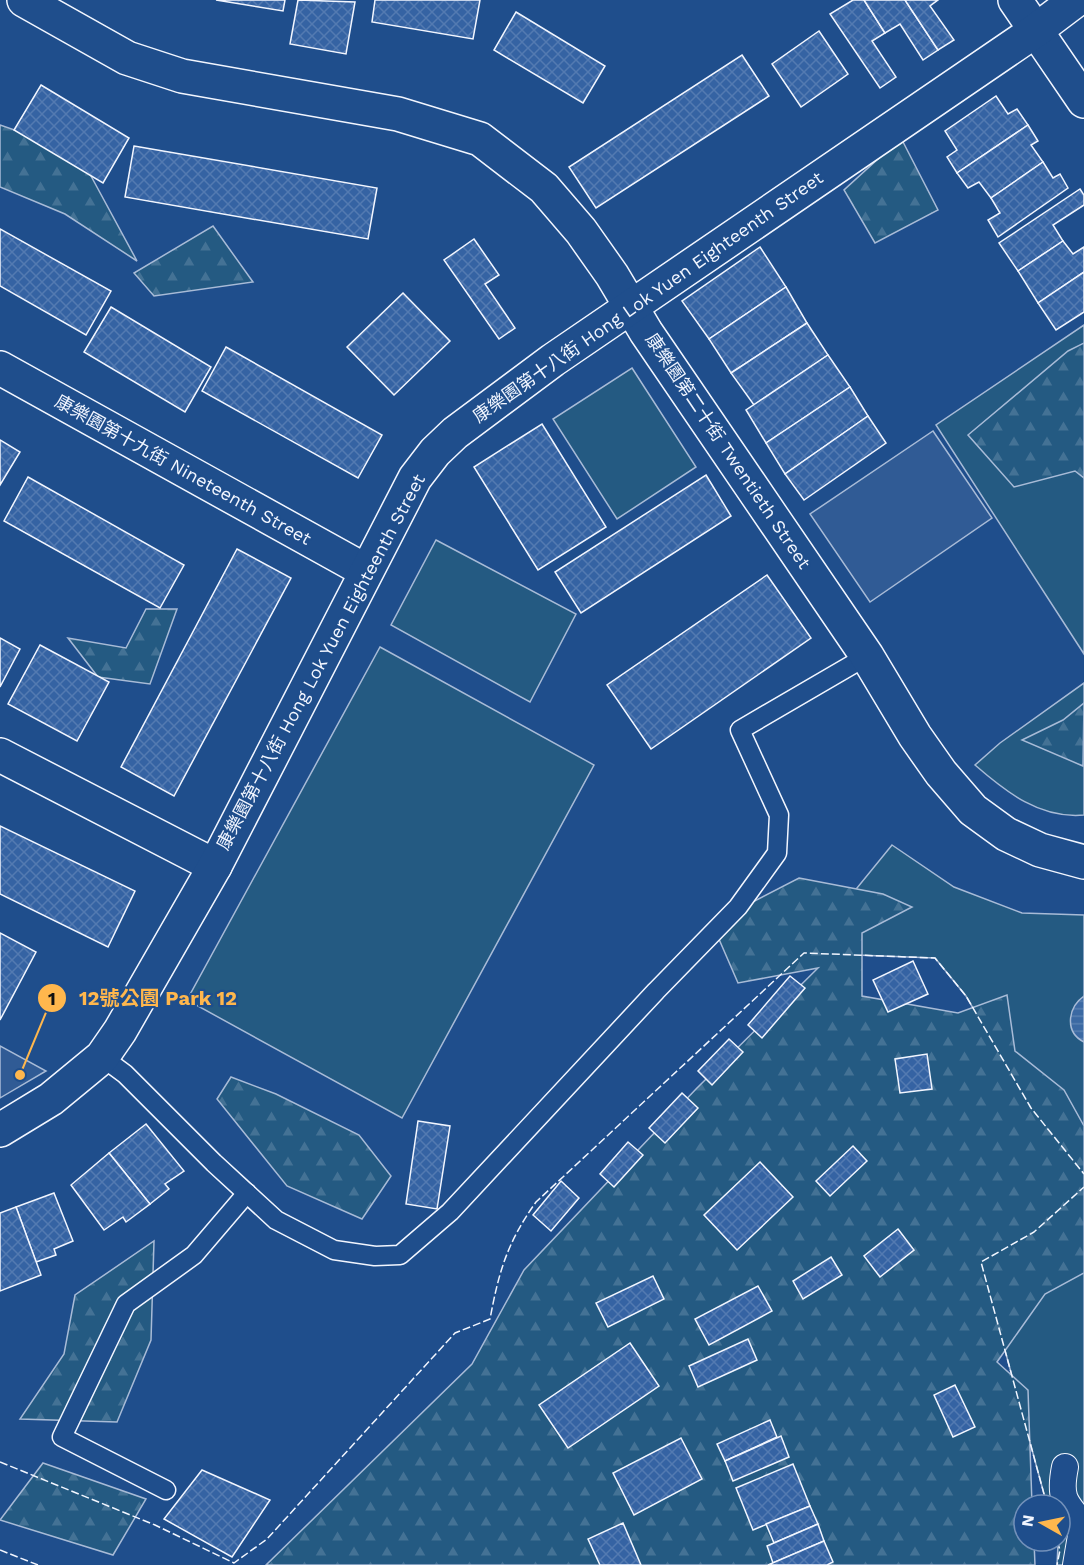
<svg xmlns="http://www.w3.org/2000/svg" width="1084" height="1565" viewBox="0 0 1084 1565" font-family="'Work Sans','Noto Sans TC',sans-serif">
  <defs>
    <pattern id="forest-firs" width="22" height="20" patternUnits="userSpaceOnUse" patternTransform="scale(1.5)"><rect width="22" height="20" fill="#245a82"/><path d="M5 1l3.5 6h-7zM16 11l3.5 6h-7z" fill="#447295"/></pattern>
    <pattern id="water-rules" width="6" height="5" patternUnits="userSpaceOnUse" patternTransform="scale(1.5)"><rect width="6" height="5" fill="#3b69a3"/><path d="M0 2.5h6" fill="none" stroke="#587fb1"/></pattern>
    <pattern id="building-cross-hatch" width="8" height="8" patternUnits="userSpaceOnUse" patternTransform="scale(1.5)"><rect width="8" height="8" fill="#3563a3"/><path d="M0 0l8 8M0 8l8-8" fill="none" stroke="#537ab1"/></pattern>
  </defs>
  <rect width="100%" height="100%" fill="#1f4e8c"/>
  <!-- green -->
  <g fill="#245a82" stroke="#a8bbd7" stroke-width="1.5">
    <polygon points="1084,325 1084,654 936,425"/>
    <polygon points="632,368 696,467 617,519 553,419"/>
    <polygon points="436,540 576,614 530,702 391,625"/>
    <polygon points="380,647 594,765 402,1118 187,1000"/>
    <path d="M1084,683v132c-44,4 -78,-23 -109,-50l25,-22z"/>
    <polygon points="892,845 954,887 1022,913 1084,915 1084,1174 1031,1108 966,996 935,958 804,953"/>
    <polygon points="1084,1187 1084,1565 1057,1565 1060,1505 1047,1505 981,1262"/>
  </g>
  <!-- forest -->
  <g fill="url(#forest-firs)" stroke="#a8bbd7" stroke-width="1.5">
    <polygon points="0,125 78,152 137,261 65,214 0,187"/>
    <polygon points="901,138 938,210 875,243 844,190"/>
    <polygon points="213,226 253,282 154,296 134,273"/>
    <polygon points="1084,343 1084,478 1075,471 1014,487 968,435 1068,351"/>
    <polygon points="146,609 177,609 150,684 98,677 68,638 126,648"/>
    <polygon points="1084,703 1083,766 1022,740 1063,720"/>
    <polygon points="799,878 883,894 912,907 862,933 862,996 958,1013 1007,995 1015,1051 1064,1090 1084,1126 1084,1273 1045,1294 997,1362 1028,1390 1032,1505 1024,1505 1024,1541 1034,1541 1035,1565 266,1565 472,1364 524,1270 696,1089 818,968 738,983 712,923"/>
    <polygon points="231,1077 276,1094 359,1135 391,1176 362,1219 287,1186 217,1099"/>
    <polygon points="154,1241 151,1340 117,1422 20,1419 64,1354 75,1295"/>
    <polygon points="43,1463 146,1499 113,1555 0,1520"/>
  </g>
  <!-- parking -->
  <g fill="#305b95" stroke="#a8bbd7" stroke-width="1.5">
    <polygon points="933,431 992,518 870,602 810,514"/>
    <polygon points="0,1046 46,1071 0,1098"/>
  </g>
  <!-- water -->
  <path fill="url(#water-rules)" stroke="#a8bbd7" stroke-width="1.5" d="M1084,996v46c-20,-10 -16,-35 0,-46z"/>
  <!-- building -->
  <g fill="url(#building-cross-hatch)" stroke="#f2f6ff" stroke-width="1.5">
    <polygon points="216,0 285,0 283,11"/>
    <polygon points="298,0 355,2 346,54 290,44"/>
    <polygon points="375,0 480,0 473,39 372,22"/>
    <polygon points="853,0 864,0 885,33 872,41 896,77 880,88 830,14"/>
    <polygon points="864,0 905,0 938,50 923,60 900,24 885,33"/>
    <polygon points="905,0 938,0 930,6 954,40 938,50"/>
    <polygon points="516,12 605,66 583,103 494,50"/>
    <polygon points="819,31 848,74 801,107 772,64"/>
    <polygon points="742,55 769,96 596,208 569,167"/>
    <polygon points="41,85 129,138 103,183 14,130"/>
    <polygon points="996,96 1008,114 1017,109 1028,125 957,173 947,157 957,150 945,131"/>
    <polygon points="1028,125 1038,141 1031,145 1043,162 991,198 979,182 968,188 957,173"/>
    <polygon points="134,146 377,188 368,239 125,197"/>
    <polygon points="1043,162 1053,178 1060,174 1068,188 998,237 988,220 1000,213 991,198"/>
    <polygon points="1080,189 1084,195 1084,205 1053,225 1063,241 1018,271 999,243"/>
    <polygon points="0,229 111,291 86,335 0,286"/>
    <polygon points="474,239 499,275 485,284 515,328 499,339 444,260"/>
    <polygon points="1063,241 1073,254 1084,247 1084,272 1038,303 1018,271"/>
    <polygon points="760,247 786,287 709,339 682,301"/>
    <polygon points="1084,272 1084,312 1056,330 1038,303"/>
    <polygon points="786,287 807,323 731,373 709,339"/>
    <polygon points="403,293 450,341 394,395 347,347"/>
    <polygon points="111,307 211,367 185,412 84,352"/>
    <polygon points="807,323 828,355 754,405 731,373"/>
    <polygon points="226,347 382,435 358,478 202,391"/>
    <polygon points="828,355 850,387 766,443 746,410"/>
    <polygon points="850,387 868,416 785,474 766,443"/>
    <polygon points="868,416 886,443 804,500 785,474"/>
    <polygon points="542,424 606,527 538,570 474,467"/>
    <polygon points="0,440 20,452 0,485"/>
    <polygon points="706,475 731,516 581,613 555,572"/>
    <polygon points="28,477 184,565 160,608 4,521"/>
    <polygon points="237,549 291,578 174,796 121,767"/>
    <polygon points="767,575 811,638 651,749 607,685"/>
    <polygon points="0,638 20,649 0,687"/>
    <polygon points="40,645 109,682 77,741 8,704"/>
    <polygon points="0,826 135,891 108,947 0,894"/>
    <polygon points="0,933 36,952 0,1020"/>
    <polygon points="913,961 928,994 888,1012 873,980"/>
    <polygon points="790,976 805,988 762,1038 748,1025"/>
    <polygon points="729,1039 743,1052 712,1085 698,1071"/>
    <polygon points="927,1054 932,1089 900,1093 895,1059"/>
    <polygon points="682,1093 698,1108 665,1143 649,1128"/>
    <polygon points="418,1121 450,1126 437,1209 406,1204"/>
    <polygon points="146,1124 184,1171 165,1184 169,1189 150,1204 109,1153"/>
    <polygon points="628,1142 643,1155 614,1187 600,1174"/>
    <polygon points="853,1146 867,1161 830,1196 816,1181"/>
    <polygon points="109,1153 150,1204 126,1222 123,1217 104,1230 71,1185"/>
    <polygon points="760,1162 793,1197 737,1250 704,1215"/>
    <polygon points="561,1181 579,1198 551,1231 533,1215"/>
    <polygon points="54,1193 73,1241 54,1249 56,1255 36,1262 16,1207"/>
    <polygon points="16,1207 41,1275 0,1291 0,1213"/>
    <polygon points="898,1229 914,1250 880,1277 864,1256"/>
    <polygon points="831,1257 842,1275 803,1299 793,1281"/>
    <polygon points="653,1276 664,1299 608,1327 596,1303"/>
    <polygon points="758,1286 772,1311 709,1345 695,1319"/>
    <polygon points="748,1339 757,1360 698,1387 689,1366"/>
    <polygon points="630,1343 659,1386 568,1448 539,1405"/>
    <polygon points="955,1385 975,1427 953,1437 934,1395"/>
    <polygon points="770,1420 777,1437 725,1461 717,1444"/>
    <polygon points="781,1436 789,1457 733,1481 725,1461"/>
    <polygon points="681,1438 702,1479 634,1515 613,1473"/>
    <polygon points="793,1464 810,1506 753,1530 736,1488"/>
    <polygon points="202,1470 270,1500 232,1557 164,1519"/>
    <polygon points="810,1506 818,1524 774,1543 766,1524"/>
    <polygon points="623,1523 641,1565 600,1565 588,1539"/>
    <polygon points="818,1524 824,1541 773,1563 767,1546"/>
    <polygon points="824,1541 833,1562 827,1565 768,1565"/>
  </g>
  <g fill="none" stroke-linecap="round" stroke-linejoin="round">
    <!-- service casing -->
    <g stroke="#f2f6ff" stroke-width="21">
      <g id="service">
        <polyline points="102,1057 125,1074 214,1163 276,1220 334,1250 375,1256 400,1255 450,1212 656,991 738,907 777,853 779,815 740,730 867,656"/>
        <polyline points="166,1490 62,1437 126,1304 194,1255 247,1193"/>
      </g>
    </g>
    <!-- pedestrian casing -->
    <g stroke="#f2f6ff" stroke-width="28">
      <path id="pedestrian" d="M1065,1467c-6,30 -1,35 18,57l-7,41"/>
    </g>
    <!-- minor casing -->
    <g stroke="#f2f6ff" stroke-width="36">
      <g id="minor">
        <polyline points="24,0 127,58 182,76 398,114 480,139 544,188 581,231 612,275 646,332 867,656 915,736 941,773 973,810 1006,834 1040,850 1084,862"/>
        <polyline points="1015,0 1084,101"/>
        <polyline points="0,368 366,571"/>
        <polyline points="0,755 215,866"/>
        <polyline points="0,1130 51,1099 102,1057 120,1031 215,866 415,478 435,452 455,433 553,360 1035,31 1076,0"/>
      </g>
    </g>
    <!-- service -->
    <use href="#service" stroke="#1f4e8c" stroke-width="18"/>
    <!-- pedestrian -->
    <use href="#pedestrian" stroke="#1f4e8c" stroke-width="26"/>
    <!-- minor -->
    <use href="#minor" stroke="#1f4e8c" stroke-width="33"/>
    <!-- fence -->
    <g stroke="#f2f6ff" stroke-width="1.5" stroke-dasharray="8 3" stroke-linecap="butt">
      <path d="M0,1462l155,63 79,38 33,-24 188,-206 35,-14c9,-48 17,-76 46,-117l268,-249 131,5 31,38 65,112 53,66"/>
      <polyline points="1047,1505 981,1262 1034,1232 1084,1187"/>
      <polyline points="1057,1541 1060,1550 1057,1565"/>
      <polyline points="0,1550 38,1565"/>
    </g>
  </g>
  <g text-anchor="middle" stroke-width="4.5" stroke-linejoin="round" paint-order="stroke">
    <!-- street labels -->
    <g font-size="18" fill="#f2f6ff" stroke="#1f4e8c">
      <text transform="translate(648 297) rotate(-35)" y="6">康樂園第十八街 Hong Lok Yuen Eighteenth Street</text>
      <text transform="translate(728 451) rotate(56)" y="6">康樂園第二十街 Twentieth Street</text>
      <text transform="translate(183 470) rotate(29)" y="6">康樂園第十九街 Nineteenth Street</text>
      <text transform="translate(321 662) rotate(-62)" y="6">康樂園第十八街 Hong Lok Yuen Eighteenth Street</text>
    </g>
  </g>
  <!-- callouts -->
  <path fill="none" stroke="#ffb74d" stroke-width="2" d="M20 1075L52 998"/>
  <g fill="#ffb74d" stroke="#1f4e8c" stroke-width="2">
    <circle cx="20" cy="1075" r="6"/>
    <circle cx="52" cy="998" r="15"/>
  </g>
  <g font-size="18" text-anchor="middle" font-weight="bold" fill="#111">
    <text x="52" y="1005">1</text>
  </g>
  <g font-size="20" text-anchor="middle" font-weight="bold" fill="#ffb74d" stroke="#1f4e8c" stroke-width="4.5" stroke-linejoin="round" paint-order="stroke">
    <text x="158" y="1005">12號公園 Park 12</text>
  </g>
  <!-- north arrow -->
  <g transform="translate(1042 1523) rotate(279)"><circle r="28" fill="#1f4e8c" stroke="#7391ba" stroke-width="1.5"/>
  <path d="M0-4.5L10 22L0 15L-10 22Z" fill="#ffb74d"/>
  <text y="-9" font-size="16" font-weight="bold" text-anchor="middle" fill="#f2f6ff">N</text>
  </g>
</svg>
